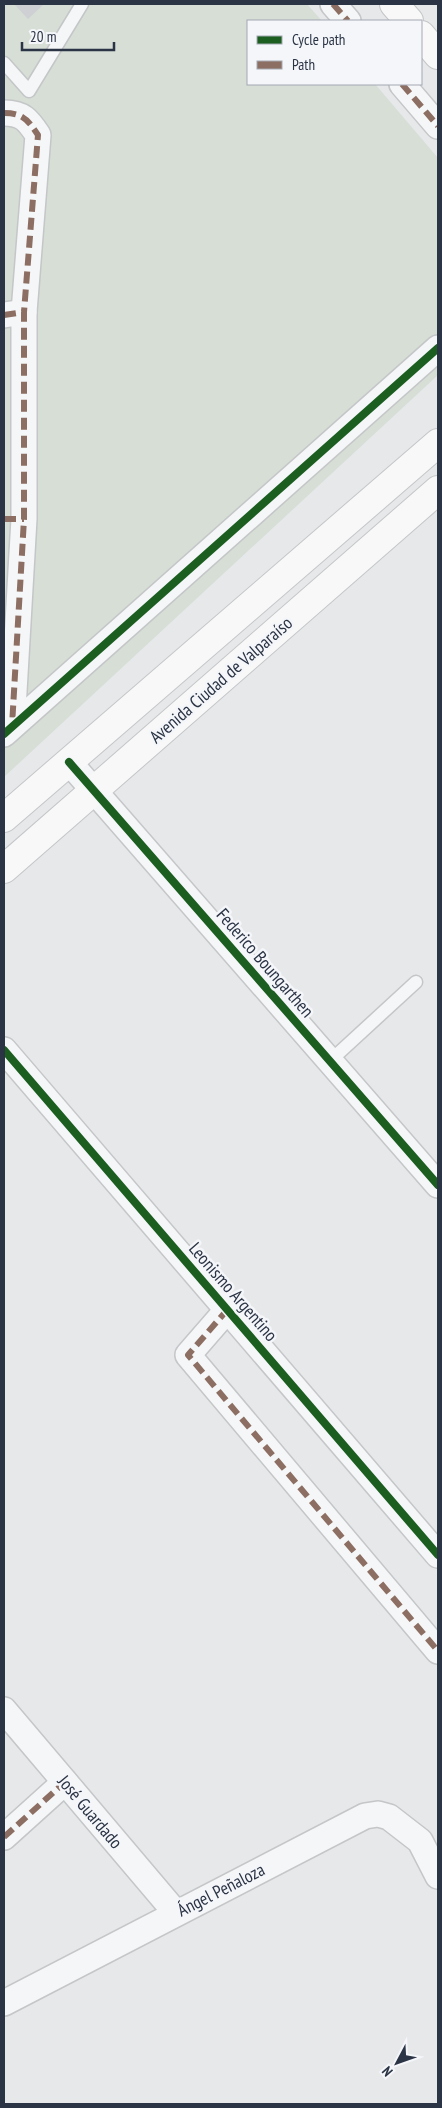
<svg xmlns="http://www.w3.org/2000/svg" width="442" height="2108" viewBox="0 0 442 2108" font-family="'PT Sans Narrow',sans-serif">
  <rect width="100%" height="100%" fill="#e6e8ea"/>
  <!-- green -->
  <polygon fill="#d6ded6" points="4,4 307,4 322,21 248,21 248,84 375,84 438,158 438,375 4,777"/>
  <!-- building -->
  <polygon fill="#ced0d3" points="14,4 44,4 28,19"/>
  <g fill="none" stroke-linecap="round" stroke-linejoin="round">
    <!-- service casing -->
    <g stroke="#c4c6c8" stroke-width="15">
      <g id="service">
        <polyline points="4,63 29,91 82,4"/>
        <polyline points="330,1061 416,982"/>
      </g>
    </g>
    <!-- minor casing -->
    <g stroke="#c4c6c8" stroke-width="28">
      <g id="minor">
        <polyline points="333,4 348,21"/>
        <polyline points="402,84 438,126"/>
        <path d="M4,113c19,0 24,7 34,22l-14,177"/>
        <polyline points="4,315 24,312 24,519 12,726"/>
        <polyline points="4,734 438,348"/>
        <polyline points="69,762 438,1185"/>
        <polyline points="4,1050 438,1555"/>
        <polyline points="228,1309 188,1355 438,1651"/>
        <polyline points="4,1710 176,1913"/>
        <polyline points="4,1837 65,1782"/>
        <polyline points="4,2003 365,1816 378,1814 389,1817 420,1841 438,1876"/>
      </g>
    </g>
    <!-- secondary casing -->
    <g stroke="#c4c6c8" stroke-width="30">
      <g id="secondary">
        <polyline points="394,4 409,21"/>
        <polyline points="421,35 438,55"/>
        <polyline points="4,818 438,443"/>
        <polyline points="4,869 438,490"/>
      </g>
    </g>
    <!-- service -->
    <use href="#service" stroke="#f5f6f7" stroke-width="12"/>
    <!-- minor -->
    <use href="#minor" stroke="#f5f6f7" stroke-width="25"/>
    <!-- secondary -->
    <use href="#secondary" stroke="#f8f8f8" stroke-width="28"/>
    <!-- quiet -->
    <g stroke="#8d6e63" stroke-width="6" stroke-dasharray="12 6" stroke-linecap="butt">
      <polyline points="333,4 348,21"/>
      <polyline points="402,84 438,126"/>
      <path d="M4,113c19,0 24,7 34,22l-14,177"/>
      <polyline points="4,315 24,312 24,519 12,726"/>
      <polyline points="4,519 24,519"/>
      <polyline points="228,1309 188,1355 438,1651"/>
      <polyline points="4,1837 65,1782"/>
    </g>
    <!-- cycleway casing -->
    <g stroke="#f4f6f9" stroke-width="11">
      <g id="cycleway">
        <polyline points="4,734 438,348"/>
        <polyline points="69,762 438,1185"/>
        <polyline points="4,1050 438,1555"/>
      </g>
    </g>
    <!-- cycleway -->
    <use href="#cycleway" stroke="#1b5e20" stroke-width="8"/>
  </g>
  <g text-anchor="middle" stroke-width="5" stroke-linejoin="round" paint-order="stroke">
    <!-- street labels -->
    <g font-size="18" fill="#2b3445" stroke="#f4f6f9">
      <text transform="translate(221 680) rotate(-41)" y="6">Avenida Ciudad de Valparaíso</text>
      <text transform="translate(265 963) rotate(49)" y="6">Federico Boungarthen</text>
      <text transform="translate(233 1292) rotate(49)" y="6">Leonismo Argentino</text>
      <text transform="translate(90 1812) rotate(50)" y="6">José Guardado</text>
      <text transform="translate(221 1890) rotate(-27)" y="6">Ángel Peñaloza</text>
    </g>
  </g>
  <!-- border -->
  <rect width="442" height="2108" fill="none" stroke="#2b3445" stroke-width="10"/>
  <!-- legend -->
  <rect x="247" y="20" width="175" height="65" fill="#f4f6f9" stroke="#a4a8b1"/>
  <rect x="257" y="36" width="25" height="8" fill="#1b5e20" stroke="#a4a8b1"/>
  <text x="292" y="45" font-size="15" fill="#2b3445">Cycle path</text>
  <rect x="257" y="61" width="25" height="8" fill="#8d6e63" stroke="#a4a8b1"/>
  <text x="292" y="70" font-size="15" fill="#2b3445">Path</text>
  <!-- north arrow -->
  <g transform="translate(397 2063) rotate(229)" stroke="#f4f6f9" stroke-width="4" paint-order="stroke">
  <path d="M0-4L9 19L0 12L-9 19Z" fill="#2b3445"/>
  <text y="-8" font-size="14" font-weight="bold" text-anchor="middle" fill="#2b3445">N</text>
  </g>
  <!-- scale -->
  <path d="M22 42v8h92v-8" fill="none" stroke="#2b3445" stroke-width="2.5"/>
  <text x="30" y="42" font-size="15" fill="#2b3445" stroke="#f4f6f9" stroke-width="4" paint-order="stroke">20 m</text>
</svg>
